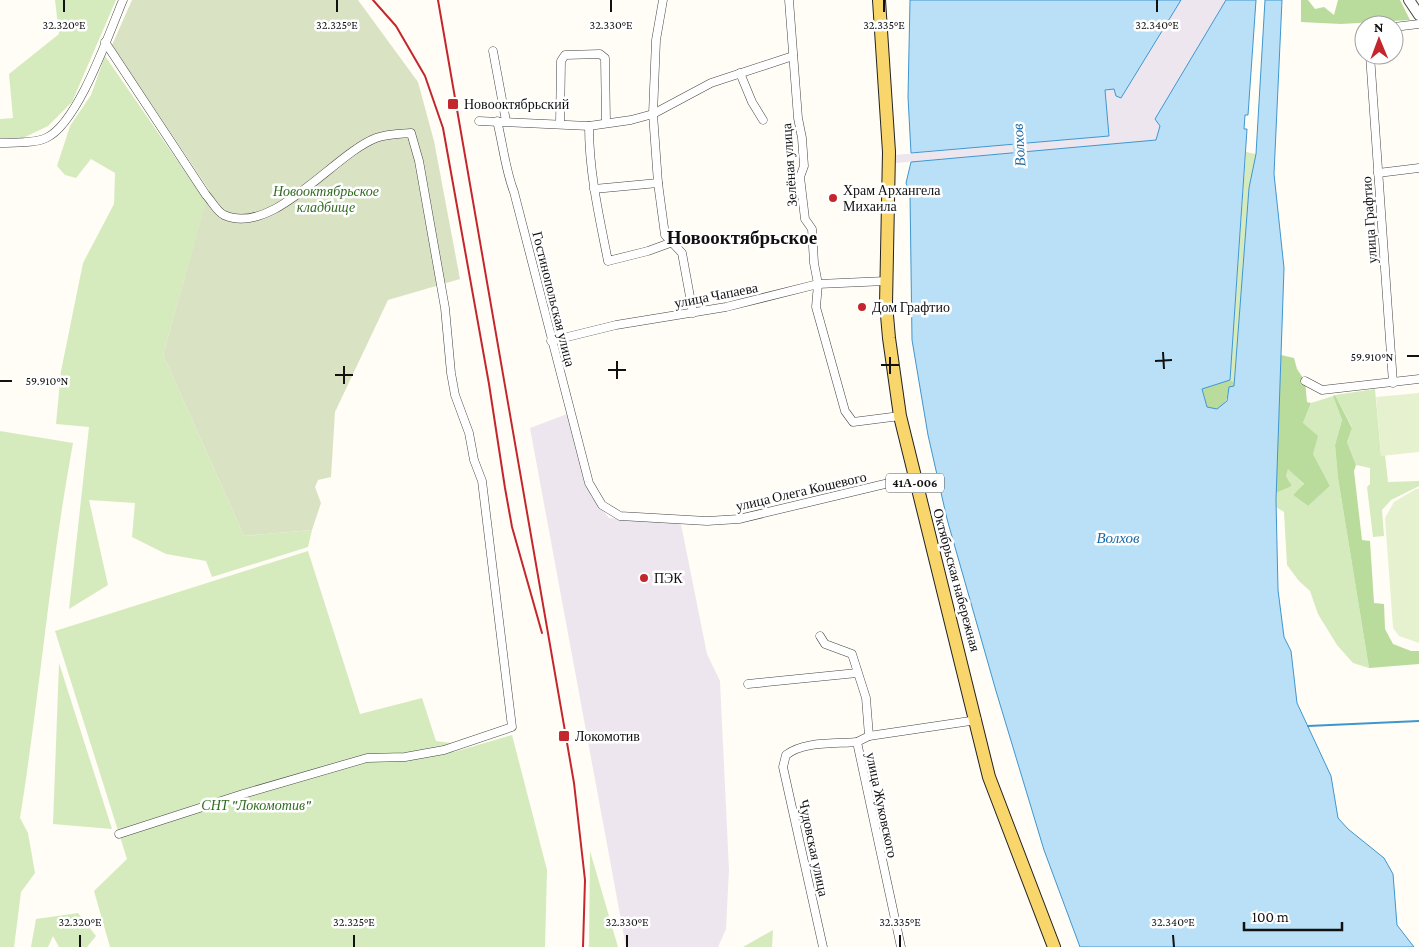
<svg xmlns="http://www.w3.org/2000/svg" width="1419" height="947" viewBox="0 0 1419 947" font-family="'Crimson Pro',serif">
  <rect width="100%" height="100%" fill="#fffdf5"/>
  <!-- industrial -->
  <g fill="#eee6ef">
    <polygon points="1181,0 1226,0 1155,119 1160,126 1156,140 896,163 895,155 1109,136 1105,90 1115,89 1121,98"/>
    <polygon points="567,414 591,496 609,518 681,524 707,654 720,681 729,870 726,929 718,947 626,947 530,428"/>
  </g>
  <!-- green -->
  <g fill="#d5ebbd">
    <polygon points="55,0 116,0 72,102 48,126 23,138 0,138 0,119 13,118 9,74 59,34"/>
    <polygon points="105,56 206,202 163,355 244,536 312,530 308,547 212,577 206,561 166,554 132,537 135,503 89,500 108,585 69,609 89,427 56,424 61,371 83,263 114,204 115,173 91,159 76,178 65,175 57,166 70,126 91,95"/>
    <polygon points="1246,152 1256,154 1249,188 1234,382 1230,380"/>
    <polygon points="1375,389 1381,455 1385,455 1388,482 1419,481 1419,486 1391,500 1382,510 1384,536 1373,537 1367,487 1370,484 1370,468 1356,465 1347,442 1352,427 1335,395"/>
    <polygon points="1333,396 1342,420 1335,445 1338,478 1369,668 1353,663 1337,645 1318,614 1310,591 1299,581 1287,565 1284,512 1276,507 1276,493 1292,486 1286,476 1288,468 1304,485 1293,495 1308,506 1330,486 1313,454 1303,423 1311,403"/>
    <path d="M0,431l73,12c-23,124 -33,250 -53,375l8,15 7,40 -14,19 -7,55h-14z"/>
    <polygon points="308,551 360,714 422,698 436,741 451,743 454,752 512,735 547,870 545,947 110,947 94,891 127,859 55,631"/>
    <polygon points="59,663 112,829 53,824"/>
    <polygon points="590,851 618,947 589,947"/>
    <polygon points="78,913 96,936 87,947 59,947 53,936 48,947 31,947 36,919"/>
    <polygon points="773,930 772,947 743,947"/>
  </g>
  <!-- forest -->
  <g fill="#b9dc9c">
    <polygon points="1301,0 1308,0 1315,9 1324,7 1334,15 1338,0 1400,0 1410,20 1341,24 1301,22"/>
    <polygon points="1281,355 1294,358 1297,369 1305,381 1307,402 1311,403 1303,423 1318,436 1313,454 1330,486 1308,506 1293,495 1304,484 1288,469 1286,476 1292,486 1276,493"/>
    <path d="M1230,380l4,2v5h-5c-2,12 -3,22 -17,22l-5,-2 -5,-19z"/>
    <polygon points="1335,395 1352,428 1347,442 1356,465 1354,471 1362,540 1370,541 1374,603 1384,604 1385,629 1393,644 1411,651 1419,651 1419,664 1369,668 1338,478 1335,445 1342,420 1333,396"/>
  </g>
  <!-- cemetery -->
  <polygon fill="#d9e3c4" points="132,0 358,0 418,82 434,141 460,279 388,300 335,412 331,477 318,480 315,487 321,503 312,530 244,536 163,355 209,190 112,45"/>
  <!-- pitch -->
  <g fill="#e6f2cf">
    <polygon points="1419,393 1419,452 1381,456 1376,397"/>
    <polygon points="1416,489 1419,489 1419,643 1399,636 1393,628 1385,518 1394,502"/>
  </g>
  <!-- water -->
  <g fill="#b9e0f7" stroke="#3f96cf">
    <polygon points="910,0 1181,0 1121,98 1116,96 1114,89 1105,90 1109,136 911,153 908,97"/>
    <polygon points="1226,0 1256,0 1248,115 1245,115 1244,129 1247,129 1230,380 1202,389 1207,407 1217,409 1227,401 1229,387 1234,386 1249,188 1256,154 1265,0 1282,0 1274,174 1284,268 1276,500 1278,590 1284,637 1291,651 1297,703 1331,776 1338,818 1348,829 1384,858 1393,874 1397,925 1414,947 1080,947 1044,850 996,691 947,519 928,435 912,340 910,194 906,183 911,162 1156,140 1160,126 1155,119"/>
  </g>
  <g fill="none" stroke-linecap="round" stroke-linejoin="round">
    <!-- stream -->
    <polyline stroke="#3f96cf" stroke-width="2" points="1308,726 1419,721"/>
    <!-- river -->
    <polyline stroke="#b9e0f7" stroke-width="11" points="1017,129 1020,168"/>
    <!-- minor casing -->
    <g stroke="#444" stroke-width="9">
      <g id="minor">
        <polyline points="663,0 656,40 653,114 658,183 665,235 682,253 693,313"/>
        <polyline points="789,0 798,118 802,138 804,166 800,177 805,219 812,229 814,263 818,284 816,307 845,411 853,422 900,416"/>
        <polyline points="1394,27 1419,24"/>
        <path d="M105,42l101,153c5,5 11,17 18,20 49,22 110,-61 152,-77 11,-4 24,-4 35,-5l8,28 26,147 6,65 4,22 14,38 5,27 8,21 30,246 -68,23 -39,7 -38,1 -124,36 -124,40"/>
        <polyline points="493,51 506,121"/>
        <polyline points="1370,55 1393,383"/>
        <polyline points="740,73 752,102 763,120"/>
        <polyline points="479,121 589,126 631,120 653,114 711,83 793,56"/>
        <path d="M497,121c6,23 8,48 17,71l75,291 13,22 18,11 87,5 32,-2 175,-42"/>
        <polyline points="560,124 561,61 565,55 600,54 605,58 606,123"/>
        <path d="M589,126c0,46 10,90 19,135l40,-10 22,-8"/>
        <path d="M0,143c14,-1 33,1 46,-5 32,-14 63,-105 77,-138"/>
        <polyline points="1378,173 1419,168"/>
        <polyline points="594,189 658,183"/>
        <polyline points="551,341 616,325 726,307 818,284 886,281"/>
        <polyline points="1305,381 1322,390 1419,379"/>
        <polyline points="820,636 825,644 852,654 866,698 869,736 857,742 901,947"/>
        <polyline points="748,684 857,673"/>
        <polyline points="869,736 977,720"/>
        <path d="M823,947l-40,-180 3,-12c18,-14 49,-11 71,-13"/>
      </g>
    </g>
    <!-- tertiary casing -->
    <g stroke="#444" stroke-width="12">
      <polyline id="tertiary" points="1409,0 1419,15"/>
    </g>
    <!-- primary casing -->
    <g stroke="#222" stroke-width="14">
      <polyline id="primary" points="879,0 889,152 886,304 889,338 900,416 989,777 1054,947"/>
    </g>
    <!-- minor -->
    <use href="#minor" stroke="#fff" stroke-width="8"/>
    <!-- tertiary -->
    <use href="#tertiary" stroke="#fff" stroke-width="10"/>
    <!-- primary -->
    <use href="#primary" stroke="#f9d66b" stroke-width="12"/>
    <!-- rail -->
    <g stroke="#c4262e" stroke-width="2">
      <polyline points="373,0 396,26 425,76 443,128 489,384 505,488 512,527 542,633"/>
      <polyline points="438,0 574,783 585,880 583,947"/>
    </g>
  </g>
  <!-- ticks -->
  <path fill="none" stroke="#111" stroke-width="2" d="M64,0v12M337,0v12M611,0v12M884,0v12M1157,0v12M1163,352l1,17M1407,356h12M890,357v17M617,361v18M1155,361l17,-1M881,365h18M344,366v18M608,370h18M335,375h18M0,381h12M80,935v12M354,935v12M627,935v12M900,935v12M1173,935l1,12"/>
  <!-- markers -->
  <g fill="#c4262e" stroke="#fff" stroke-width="2">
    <rect x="447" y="98" width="12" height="12" rx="2.5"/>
    <circle cx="833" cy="198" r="5"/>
    <circle cx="862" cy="307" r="5"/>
    <circle cx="644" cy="578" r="5"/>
    <rect x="558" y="730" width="12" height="12" rx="2.5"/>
  </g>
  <g text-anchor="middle" stroke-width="5" stroke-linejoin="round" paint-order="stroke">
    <!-- shield labels -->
    <rect fill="#fff" stroke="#585858" stroke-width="1" x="886" y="473.5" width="58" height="19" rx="4"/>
    <g font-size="12" font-weight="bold" fill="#111">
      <text x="915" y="487">41А-006</text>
    </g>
    <!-- poi labels -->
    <g font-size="14" fill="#111" stroke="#fff" text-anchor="start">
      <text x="464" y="109">Новооктябрьский</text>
      <text x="843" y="195">Храм Архангела<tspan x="843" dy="16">Михаила</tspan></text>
      <text x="872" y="312">Дом Графтио</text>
      <text x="654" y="583">ПЭК</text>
      <text x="575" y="741">Локомотив</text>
    </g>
    <!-- street labels -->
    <g font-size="14" fill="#111" stroke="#fff">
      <text transform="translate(789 165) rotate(-94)" y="5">Зелёная улица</text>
      <text transform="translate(1369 220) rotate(-94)" y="5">улица Графтио</text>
      <text transform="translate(716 295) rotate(-11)" y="5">улица Чапаева</text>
      <text transform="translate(554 299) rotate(76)" y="5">Гостинопольская улица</text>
      <text transform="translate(801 491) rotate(-13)" y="5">улица Олега Кошевого</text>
      <text transform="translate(957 580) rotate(75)" y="5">Октябрьская набережная</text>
      <text transform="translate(882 805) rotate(78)" y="5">улица Жуковского</text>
      <text transform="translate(814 848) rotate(78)" y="5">Чудовская улица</text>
    </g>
    <!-- park labels -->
    <g font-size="14" font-style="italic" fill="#2f6b1f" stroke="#fff">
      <text x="326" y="196">Новооктябрьское<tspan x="326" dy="16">кладбище</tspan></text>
      <text x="256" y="810">СНТ "Локомотив"</text>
    </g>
    <!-- water labels -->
    <g font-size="15" font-style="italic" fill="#1768a6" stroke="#fff">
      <text transform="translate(1019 145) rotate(-94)" y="5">Волхов</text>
      <text x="1118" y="543">Волхов</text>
    </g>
    <!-- district labels -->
    <g font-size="19" font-weight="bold" fill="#111" stroke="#fff">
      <text x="742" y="244">Новооктябрьское</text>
    </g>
  </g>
  <g font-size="12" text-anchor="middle" fill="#111" stroke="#fff" stroke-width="5" stroke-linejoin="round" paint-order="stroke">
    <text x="64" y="29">32.320°E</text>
    <text x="337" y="29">32.325°E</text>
    <text x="611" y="29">32.330°E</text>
    <text x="884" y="29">32.335°E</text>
    <text x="1157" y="29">32.340°E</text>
    <text x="1372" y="361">59.910°N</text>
    <text x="47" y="385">59.910°N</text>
    <text x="80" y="926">32.320°E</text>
    <text x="354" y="926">32.325°E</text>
    <text x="627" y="926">32.330°E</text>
    <text x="900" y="926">32.335°E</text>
    <text x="1173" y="926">32.340°E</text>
  </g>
  <!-- north arrow -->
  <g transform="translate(1379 40) rotate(359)"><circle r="24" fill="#ffffff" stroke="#a0a0a0"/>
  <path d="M0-4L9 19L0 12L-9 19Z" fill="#c4262e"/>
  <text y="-8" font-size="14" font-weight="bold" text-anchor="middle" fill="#111111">N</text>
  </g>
  <!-- scale -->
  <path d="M1244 922v8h98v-8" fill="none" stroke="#111111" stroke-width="2.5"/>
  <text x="1252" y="922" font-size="15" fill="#111111" stroke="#ffffff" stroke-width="4" paint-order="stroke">100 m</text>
</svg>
